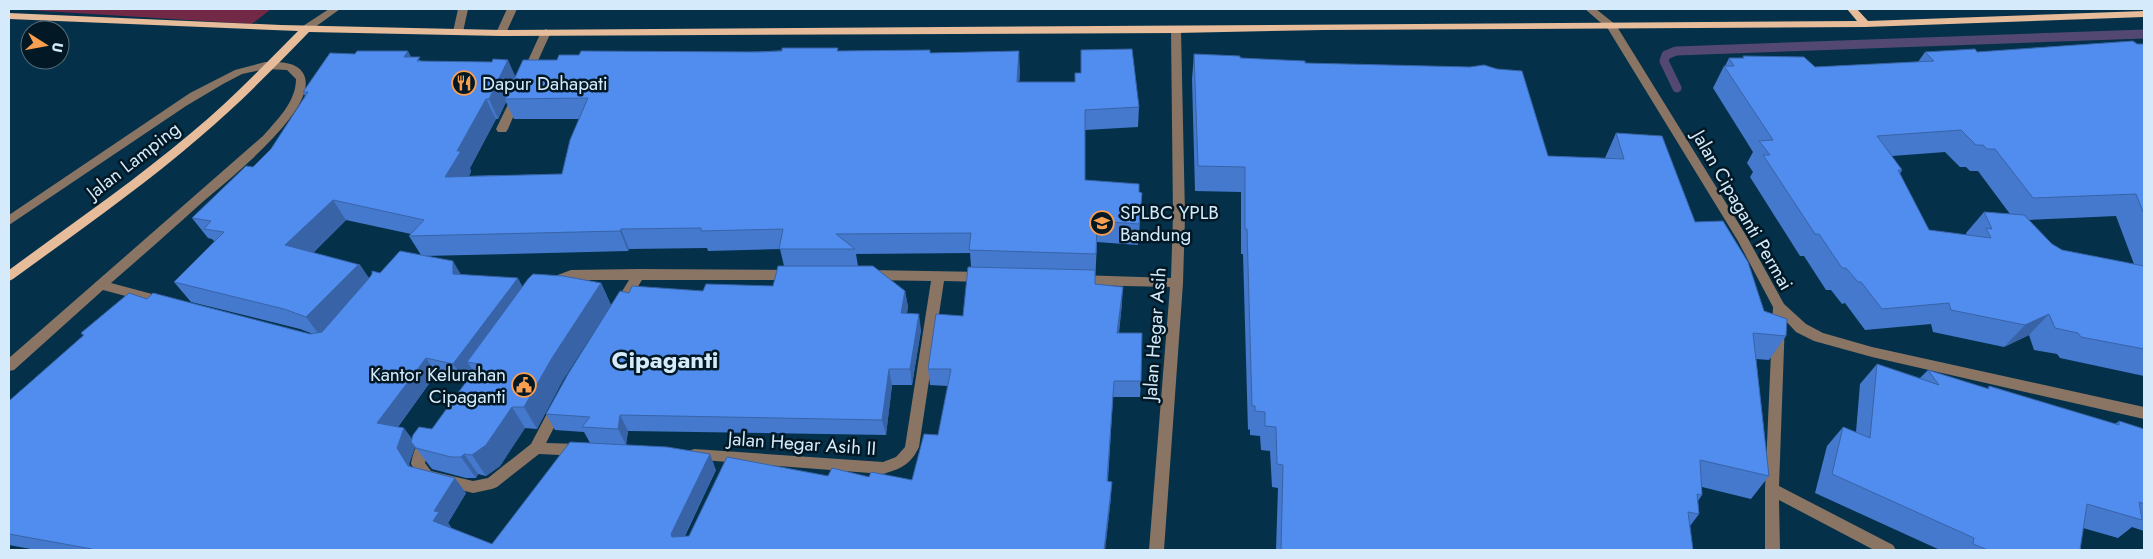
<svg xmlns="http://www.w3.org/2000/svg" width="2153" height="559" viewBox="0 0 2153 559" font-family="Jost,sans-serif">
  <rect width="100%" height="100%" fill="#043149"/>
  <!-- green -->
  <polygon fill="#722945" points="12,9 271,9 252,24"/>
  <g fill="none" stroke-linecap="round" stroke-linejoin="round">
    <!-- stream -->
    <polyline stroke="#534872" stroke-width="9" points="1677,88 1664,61 1666,55 1676,51 2144,34"/>
    <!-- minor -->
    <g fill="#8a7565" fill-rule="evenodd">
      <polygon points="329,9 340,9 311,30 303,30 303,26"/>
      <polygon points="458,9 468,9 463,32 458,35 453,32"/>
      <polygon points="507,9 517,9 505,35 497,35 496,33"/>
      <polygon points="1585,9 1596,9 1616,25 1747,237 1784,304 1806,324 1823,333 1872,347 2144,407 2144,419 1872,357 1814,341 1796,332 1785,320 1779,486 1893,545 1896,550 1874,550 1779,500 1780,550 1765,550 1765,489 1773,307 1738,241 1608,29"/>
      <polygon points="1176,27 1181,30 1185,216 1183,283 1164,550 1149,550 1170,287 1079,285 1075,283 1073,280 1075,277 1079,275 1171,278 1173,216 1171,30"/>
      <polygon points="546,29 551,32 531,76 526,79 522,78 521,76 541,32"/>
      <path d="M265,62c13,0 31,-1 38,11 21,34 -83,113 -106,134 -29,26 -57,51 -86,76l56,15 2,3 -2,3 -4,2 -60,-16 -89,80 -5,1v-13l254,-222c14,-16 33,-34 33,-57l-9,-9 -22,-1 -23,5 -19,10 -37,22 -177,119v-10l181,-122 45,-23z"/>
      <polygon points="517,93 522,96 508,129 506,132 498,132 496,129 512,96"/>
      <polygon points="639,269 792,270 796,272 798,275 796,278 792,280 642,280 624,309 614,309 613,306 629,280 572,280 551,287 547,285 545,282 547,279 571,270"/>
      <path d="M869,270l115,2 4,2 2,3 -2,3 -4,2 -40,-1 -25,166c-8,17 -18,22 -36,27l-194,-15 -2,-4 2,-4 5,-2 189,13 13,-5 9,-10 26,-166 -62,-1 -4,-2 -2,-3 2,-3z"/>
      <path d="M558,400l5,2 2,4 -19,37 35,1 5,2 2,4 -2,4 -5,2 -42,-2 -42,33 -5,2 -19,4 -52,-13 -10,-16c2,-11 8,-33 23,-28l2,4 -9,15 -2,8 6,8 42,10 15,-3 43,-34 22,-42z"/>
    </g>
    <!-- major -->
    <path fill="#e7bc9a" fill-rule="evenodd" d="M1847,9h10l11,12 276,-10v6l-279,10 -542,3 -147,3 -675,3 -192,-4c-35,36 -70,72 -109,105 -59,51 -124,96 -187,142l-4,2v-11c61,-45 124,-88 182,-137 38,-31 72,-67 107,-102l-289,-12v-6l272,12 220,5 1356,-9z"/>
  </g>
  <!-- wall -->
  <g fill="#4579cd" fill-rule="evenodd">
    <path d="M2144,44v332l-84,-18 -3,-4 -23,-4 -5,-15 -25,12 -71,-15 -2,-8 -66,6 -20,-27 -3,1 -11,-14h-5l-22,-34h-4l-50,-79 3,-5 -6,-9 6,-11 -40,-64 11,-22h1l4,-8h14v-2l72,11 103,-5 7,-10h52zM1945,152l15,15h6l4,4h8l32,43 -26,-2 -18,21 1,2 -38,-5 -29,-56 2,-4 -10,-14zM2116,216l18,48 -72,-14 -10,-6 -24,-24z"/>
    <path d="M838,48v3l93,2 89,18 -1,11 120,25 -1,20 -53,3v50l57,13 -4,52 -41,-3 -2,42 27,19 -3,30 22,48 -1,16h-27l-5,84 3,16 -6,53h-1069l-27,-5v-144l74,-65 -2,-3 66,-34 163,35h3l-13,-5 -109,-27 -17,-20 41,-40 -3,-3 -4,-1 -16,-20 61,-51 18,-18 34,-53 -2,-4 109,-35 10,4 93,15 42,-16zM506,102l8,17h65l-17,55 -93,2 2,-4 -1,-4 26,-49h2zM346,220l65,14 -2,2 12,19 -41,18 -11,6 -9,-14 -47,-12zM707,248l1,3 72,-2 4,17 -11,20 -70,5 -74,2 -83,121 9,16 29,2 6,11 -98,101 -42,-16 1,-1 -3,-4 18,-30 -55,-26 -2,-3 6,-17 17,22 34,9h10l2,-4 8,2 14,-10 25,-38 12,1 26,-49 48,-75 -10,-22 -78,3 -62,-12 -36,-18 203,-5 1,-2zM970,253l1,14 -8,49 -35,53 2,16 18,1 -10,49 -26,45 -43,-3 -41,-1 -139,60h-4l31,-66 -90,-25 2,-14 258,4 6,-50h20l9,-55 -14,-17 1,-6 -3,-16 -47,-25 -2,-12zM472,369l2,3 -42,57 -20,10 -14,-12 38,-53 28,6z"/>
    <polygon points="1194,54 1305,63 1548,156 1605,158 1616,133 1695,222 1764,311 1786,336 1769,360 1756,359 1769,476 1751,499 1702,487 1702,495 1698,501 1699,514 1690,526 1693,550 1276,550 1278,488 1272,487 1270,451 1261,450 1260,436 1250,435 1250,429 1248,430 1243,254 1241,254 1241,192 1195,191 1192,79"/>
    <polygon points="1877,364 1920,378 1928,370 1987,389 1989,386 2115,424 2119,421 2144,429 2144,531 2132,527 2118,538 2083,528 2080,550 1940,550 1815,493 1827,446 1843,427 1856,432 1860,384"/>
  </g>
  <!-- shaded-wall -->
  <g fill="#3863a7">
    <polygon points="408,51 419,71 404,57"/>
    <polygon points="1019,51 1020,71 1018,103 1017,82"/>
    <polygon points="508,60 517,80 505,99 506,102 498,119 489,99"/>
    <polygon points="486,99 496,119 470,168 471,172 456,197 445,177 457,151"/>
    <polygon points="1142,193 1141,213 1138,245 1139,224"/>
    <polygon points="333,200 346,220 300,265 285,245"/>
    <polygon points="621,229 629,249 628,251 620,231"/>
    <polygon points="453,261 463,278 453,274"/>
    <polygon points="360,265 374,285 321,337 306,317 357,266"/>
    <polygon points="518,278 527,295 467,362 472,369 464,380 453,364"/>
    <polygon points="601,283 611,305 563,380 537,429 524,407 552,358"/>
    <polygon points="1123,287 1122,303 1117,349 1117,333"/>
    <polygon points="905,291 908,307 904,329 901,313"/>
    <polygon points="919,314 921,330 912,385 910,369"/>
    <polygon points="2049,314 2029,335 2004,347 2025,325"/>
    <polygon points="426,358 436,374 389,439 377,423"/>
    <polygon points="889,369 892,385 886,435 882,420"/>
    <polygon points="512,407 525,428 500,466 486,476 472,455"/>
    <polygon points="620,415 628,431 626,445 618,429"/>
    <polygon points="404,428 416,444 409,464 421,482 408,466 397,448"/>
    <polygon points="464,454 478,474 476,478 461,457"/>
    <polygon points="710,454 716,470 678,549 671,534"/>
    <polygon points="455,478 466,493 448,523 451,527 445,537 433,521 434,511"/>
    <polygon points="1112,482 1111,497 1105,550 1104,550"/>
  </g>
  <!-- building -->
  <g fill="#508dee" stroke="#3863a7">
    <polygon points="2133,41 2137,44 2144,44 2144,214 2136,194 2033,198 1995,149 1987,149 1983,145 1976,145 1961,130 1877,136 1902,170 1898,170 1929,230 1991,238 1986,228 1992,229 1984,212 2024,215 2052,244 2062,250 2144,266 2144,349 2081,337 2078,333 2055,328 2049,314 2025,325 1951,310 1949,303 1882,309 1861,282 1858,282 1846,268 1842,268 1819,234 1815,234 1763,155 1770,155 1759,141 1773,140 1724,66 1734,66 1729,58 1744,58 1743,56 1804,57 1815,67 1934,61 1925,52 1975,49 1977,52"/>
    <polygon points="782,48 838,48 837,51 930,50 930,53 1019,51 1017,82 1075,82 1075,73 1081,73 1081,50 1132,49 1139,107 1085,110 1085,180 1139,184 1139,192 1142,193 1139,224 1097,221 1096,254 969,250 971,233 836,234 855,249 779,249 783,229 701,231 701,228 621,229 620,231 409,236 424,220 333,200 285,245 360,265 357,266 306,317 284,309 174,282 224,232 204,229 211,221 192,218 246,166 253,167 271,149 308,92 303,92 330,53 355,54 357,51 408,51 404,57 420,57 417,61 492,62 493,59 508,60 489,99 486,99 457,151 461,151 445,177 562,174 570,140 588,98 505,99 523,60 557,60 559,55 579,55 581,51 760,52 782,51"/>
    <polygon points="1194,54 1240,56 1240,58 1305,61 1305,63 1470,67 1484,65 1497,69 1522,71 1548,156 1624,159 1616,133 1662,136 1695,222 1723,221 1748,262 1764,311 1787,319 1786,336 1753,333 1769,476 1700,460 1702,495 1697,494 1699,514 1688,512 1693,550 1281,550 1283,465 1277,464 1276,427 1265,426 1265,412 1255,411 1255,406 1252,406 1247,229 1245,229 1245,167 1198,166"/>
    <polygon points="400,251 453,261 453,274 518,278 453,364 426,358 377,423 404,428 397,448 408,466 455,478 434,511 439,512 433,521 492,544 570,442 667,447 710,454 671,534 672,537 689,536 727,457 828,476 832,468 869,477 871,472 912,480 924,434 938,435 951,369 928,369 936,314 963,316 968,267 1095,270 1095,284 1123,287 1117,333 1142,333 1141,381 1114,381 1107,481 1112,482 1104,550 91,550 92,549 9,534 9,401 84,335 81,333 129,293 147,299 153,293 310,334 322,332 370,277 372,274 372,271 380,273"/>
    <polygon points="778,266 873,266 905,291 901,313 919,314 910,369 889,369 882,420 620,415 618,429 582,427 590,417 546,414 568,374 620,291 629,293 632,286 703,291 706,284 773,286"/>
    <polygon points="533,274 563,276 601,283 552,358 524,407 512,407 486,445 472,455 464,454 461,457 451,457 416,448 411,442 413,435 419,427 432,429 479,364 467,362 528,279"/>
    <polygon points="1877,364 1939,385 1928,370 1989,389 1989,386 2119,425 2119,421 2144,429 2144,504 2139,502 2142,520 2087,504 2080,550 1988,550 1973,544 1974,538 1832,474 1843,427 1870,438"/>
  </g>
  <!-- icons -->
  <defs>
    <g id="restaurant-ring" transform="scale(1.25)"><circle r="9.5" fill="#021825" stroke="#fa9f4f" stroke-width="1.5"/><path d="M-5-6h1v4h1v-4h1v4h1v-4h1v5L-1.5 .5V6h-2V.5L-5-1ZM5-6V6H3V1.5H1.5Q1.5-4 5-6Z" fill="#fa9f4f"/></g>
    <g id="school-ring" transform="scale(1.25)"><circle r="9.5" fill="#021825" stroke="#fa9f4f" stroke-width="1.5"/><path d="M0-5L7-2L0 1L-7-2ZM-4 1L0 2.5L4 1V4Q0 6-4 4Z" fill="#fa9f4f"/></g>
    <g id="civic-ring" transform="scale(1.25)"><circle r="9.5" fill="#021825" stroke="#fa9f4f" stroke-width="1.5"/><path d="M-.6-6.5H3V-4.5H.6V-3L4-1V1h2V6H-6V1h2V-1L-.6-3ZM-1.2 2.5V6h2.4V2.5Z" fill="#fa9f4f"/></g>
  </defs>
  <g fill-rule="evenodd">
    <use href="#restaurant-ring" x="464" y="83"/>
    <use href="#school-ring" x="1102" y="223"/>
    <use href="#civic-ring" x="524" y="385"/>
  </g>
  <g text-anchor="middle" stroke-width="5" stroke-linejoin="round" paint-order="stroke">
    <!-- poi labels -->
    <g font-size="19" fill="#d5ebfb" stroke="#021825" text-anchor="start">
      <text x="482" y="90">Dapur Dahapati</text>
      <text x="1120" y="219">SPLBC YPLB<tspan x="1120" dy="22">Bandung</tspan></text>
      <text x="506" y="381" text-anchor="end">Kantor Kelurahan<tspan x="506" dy="22">Cipaganti</tspan></text>
    </g>
    <!-- street labels -->
    <g font-size="19" fill="#d5ebfb" stroke="#021825">
      <text transform="translate(133 160) rotate(-38)" y="7">Jalan Lamping</text>
      <text transform="translate(1743 210) rotate(60)" y="7">Jalan Cipaganti Permai</text>
      <text transform="translate(1154 334) rotate(-86)" y="7">Jalan Hegar Asih</text>
      <text transform="translate(802 443) rotate(4)" y="7">Jalan Hegar Asih II</text>
    </g>
    <!-- district labels -->
    <g font-size="24" font-weight="bold" fill="#d5ebfb" stroke="#021825">
      <text x="665" y="368">Cipaganti</text>
    </g>
  </g>
  <!-- border -->
  <rect width="2153" height="559" fill="none" stroke="#d5ebfb" stroke-width="20"/>
  <!-- north arrow -->
  <g transform="translate(45 45) rotate(101)"><circle r="24" fill="#021825" stroke="#566c7b"/>
  <path d="M0-4L9 19L0 12L-9 19Z" fill="#fa9f4f"/>
  <text y="-8" font-size="14" font-weight="bold" text-anchor="middle" fill="#d5ebfb">U</text>
  </g>
</svg>
